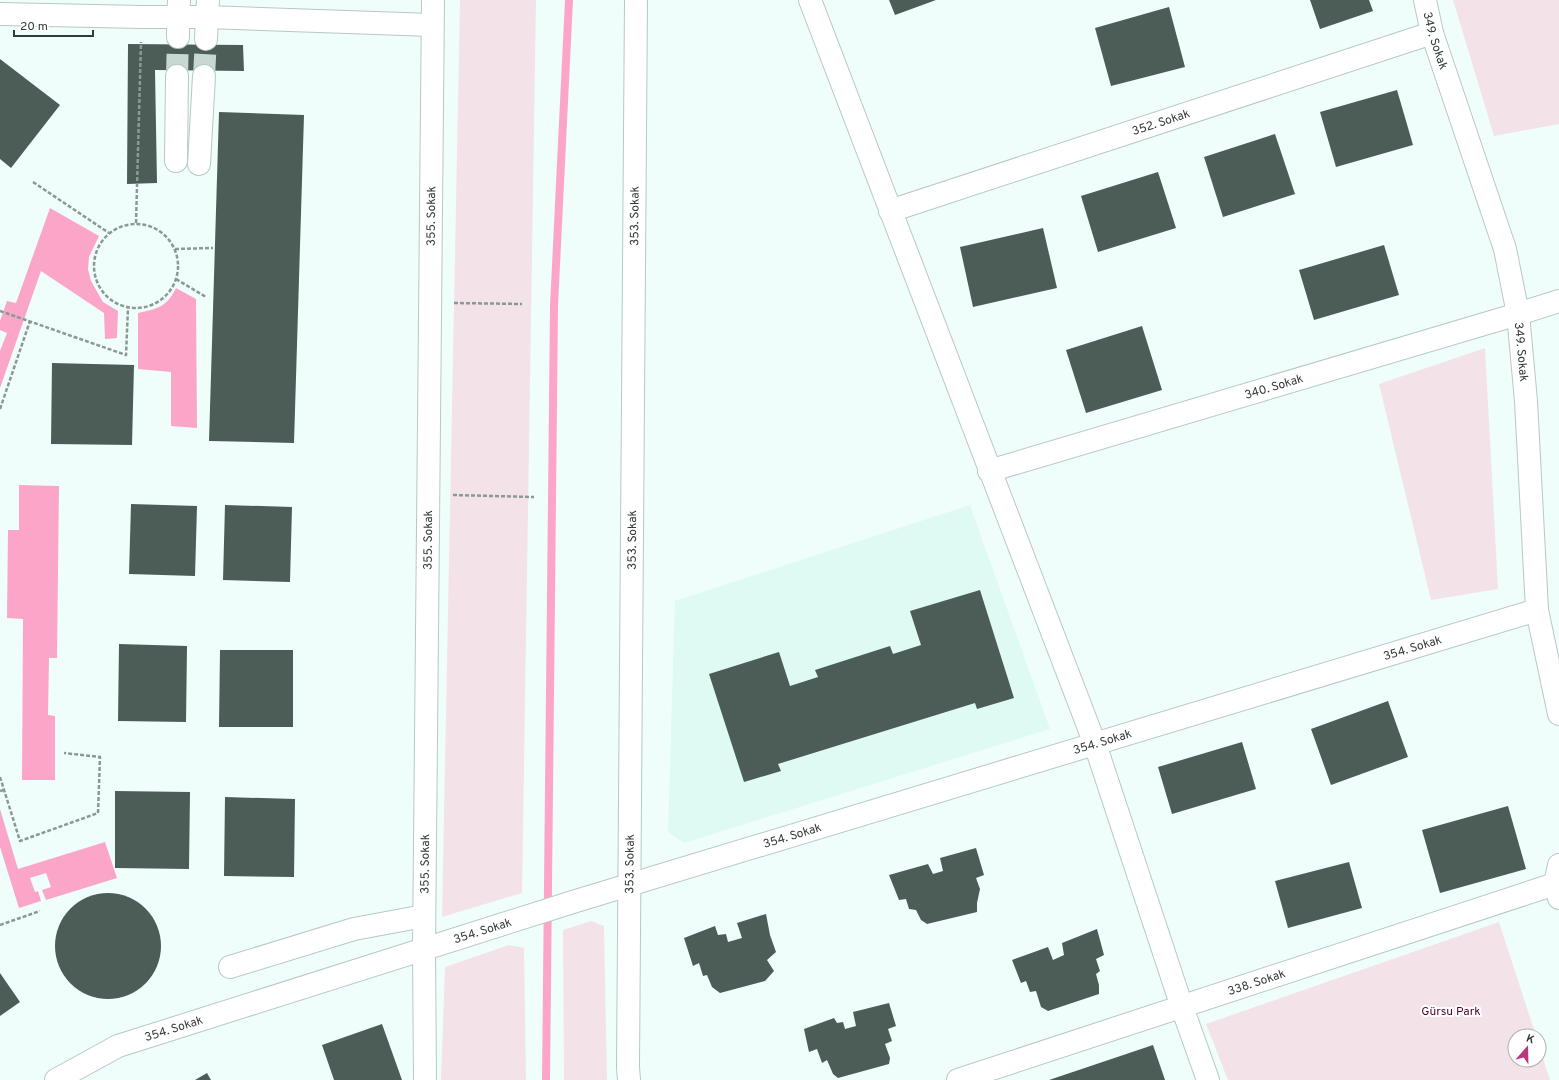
<svg xmlns="http://www.w3.org/2000/svg" width="1559" height="1080" viewBox="0 0 1559 1080" font-family="Overpass,sans-serif">
  <rect width="100%" height="100%" fill="#effefa"/>
  <!-- built -->
  <polygon fill="#defaf2" points="970,505 1050,729 684,843 668,832 675,601"/>
  <!-- green -->
  <g fill="#f4e2e9">
    <polygon points="460,0 536,0 522,893 442,917"/>
    <polygon points="1453,0 1559,0 1559,124 1494,136"/>
    <polygon points="1485,348 1498,589 1431,600 1379,384"/>
    <polygon points="591,921 604,926 607,1080 564,1080 563,930"/>
    <polygon points="1499,922 1536,1036 1515,1036 1515,1060 1539,1060 1539,1046 1550,1080 1228,1080 1206,1024"/>
    <polygon points="509,945 524,948 526,1080 441,1080 445,967"/>
  </g>
  <!-- water -->
  <g fill="#fba5c9">
    <polygon points="50,208 99,236 89,257 88,269 91,281 103,302 118,311 117,338 105,339 104,313 41,271 0,388 0,351 7,333 0,330 0,321 7,301 16,303"/>
    <path d="M176,288l20,11 1,129 -26,-2v-54l-33,-3v-56c19,-4 29,-6 38,-25z"/>
    <polygon points="19,485 59,486 57,658 49,658 48,715 55,716 55,780 22,780 23,619 7,618 8,530 19,530"/>
    <polygon points="0,809 18,869 105,842 117,878 46,900 42,890 51,887 46,873 30,878 35,892 38,891 41,901 19,908 0,847"/>
  </g>
  <g fill="none" stroke-linecap="round" stroke-linejoin="round">
    <!-- stream -->
    <polyline stroke="#fba5c9" stroke-width="8" points="546,1080 554,306 569,0"/>
  </g>
  <!-- building -->
  <g fill="#4c5d58">
    <polygon points="889,0 936,0 895,15"/>
    <polygon points="1310,0 1369,0 1373,11 1320,29"/>
    <polygon points="1169,7 1185,67 1111,86 1095,28"/>
    <polygon points="128,44 243,45 244,71 155,70 157,183 127,184"/>
    <polygon points="0,59 60,105 11,168 0,159"/>
    <polygon points="1397,90 1413,145 1336,167 1320,112"/>
    <polygon points="219,112 304,115 294,443 209,441"/>
    <polygon points="1275,134 1295,194 1223,217 1204,157"/>
    <polygon points="1158,172 1176,228 1098,252 1081,196"/>
    <polygon points="1043,228 1057,288 973,307 960,247"/>
    <polygon points="1384,245 1399,295 1314,320 1299,270"/>
    <polygon points="1142,326 1162,390 1086,413 1066,350"/>
    <polygon points="52,363 134,365 132,445 51,444"/>
    <polygon points="131,504 197,506 195,576 129,574"/>
    <polygon points="225,505 292,507 290,582 223,580"/>
    <polygon points="980,590 1014,698 977,709 975,703 778,764 781,771 744,782 709,674 779,652 790,686 818,677 815,670 890,646 893,654 921,645 910,611"/>
    <polygon points="119,644 187,646 186,722 118,721"/>
    <polygon points="220,650 293,650 293,727 219,727"/>
    <polygon points="1388,701 1408,757 1331,785 1311,729"/>
    <polygon points="1242,742 1256,789 1172,814 1158,767"/>
    <polygon points="115,791 190,792 189,869 115,868"/>
    <polygon points="225,797 295,799 294,877 224,876"/>
    <polygon points="1508,806 1526,869 1440,893 1422,830"/>
    <polygon points="976,848 984,875 976,878 980,889 977,903 977,912 927,924 921,920 916,910 909,909 906,899 899,900 889,875 928,864 933,874 943,871 940,858"/>
    <polygon points="1349,862 1362,908 1288,928 1275,881"/>
    <circle cx="108" cy="946" r="53"/>
    <polygon points="766,914 770,935 776,952 767,960 774,971 765,981 720,993 712,987 707,975 703,976 699,963 693,966 684,938 715,926 718,935 726,934 728,942 742,938 737,923"/>
    <polygon points="1097,929 1104,955 1096,959 1100,971 1096,974 1099,985 1099,994 1048,1011 1041,1007 1036,991 1030,992 1026,981 1021,983 1012,960 1048,947 1053,960 1064,955 1062,943"/>
    <polygon points="0,973 20,1002 0,1016"/>
    <polygon points="889,1003 896,1026 888,1029 892,1041 885,1044 890,1058 889,1064 838,1078 833,1074 827,1060 822,1063 817,1049 809,1052 804,1029 834,1018 837,1023 843,1022 845,1029 856,1026 853,1012"/>
    <polygon points="382,1024 402,1080 334,1080 322,1045"/>
    <polygon points="1153,1045 1165,1080 1049,1080"/>
    <polygon points="207,1073 211,1080 195,1080"/>
  </g>
  <g fill="none" stroke-linecap="round" stroke-linejoin="round">
    <!-- minor-tunnel -->
    <g stroke="#c9d7d3" stroke-width="22" stroke-dasharray="22 11" stroke-linecap="butt">
      <polyline points="177,76 178,37"/>
      <polyline points="204,76 206,39"/>
    </g>
    <!-- minor casing -->
    <g stroke="#b6c9c4" stroke-width="24">
      <g id="minor">
        <polyline points="179,0 178,17 207,17 206,39"/>
        <polyline points="208,0 207,17 432,25"/>
        <polyline points="810,0 1095,744 1182,1007 1208,1080"/>
        <path id="s1" d="M1425,0l7,33 73,216 13,65 8,87 11,209 22,104"/>
        <polyline points="0,14 142,17 178,17 178,37"/>
        <polyline points="176,161 177,76"/>
        <polyline points="199,164 204,76"/>
        <path id="s2" d="M890,211l542,-178"/>
        <path id="s3" d="M989,471l529,-157 41,-13"/>
        <polyline points="1559,865 1555,884 1559,898"/>
        <polyline points="230,967 354,929 424,916"/>
        <path id="s4" d="M56,1080l62,-34 458,-145 961,-291"/>
        <path id="s5" d="M425,1080l-1,-131 9,-949"/>
        <path id="s6" d="M629,1080l-1,-13 8,-1067"/>
        <path id="s7" d="M958,1080l597,-196"/>
      </g>
    </g>
    <!-- path -->
    <g stroke="#8c9895" stroke-width="2.5" stroke-dasharray="4 2" stroke-linecap="butt">
      <polyline points="33,182 109,233"/>
      <polyline points="136,223 141,42"/>
      <circle cx="136" cy="266" r="42"/>
      <polyline points="175,249 213,248"/>
      <polyline points="176,279 206,297"/>
      <polyline points="454,303 522,304"/>
      <polyline points="0,311 126,355 128,308"/>
      <polyline points="0,409 30,321"/>
      <polyline points="453,495 534,497"/>
      <polyline points="0,777 20,841 98,813 100,757 64,753"/>
      <polyline points="0,791 4,790"/>
      <polyline points="0,925 40,911"/>
    </g>
    <!-- minor -->
    <use href="#minor" stroke="#fff" stroke-width="22"/>
  </g>
  <g text-anchor="middle" stroke-width="4" stroke-linejoin="round" paint-order="stroke">
    <!-- street labels -->
    <g font-size="12" fill="#333b39" stroke="#fff">
      <text dy="4" stroke="none"><textPath href="#s1" startOffset="42">349. Sokak</textPath></text>
      <text dy="4" stroke="none"><textPath href="#s2" startOffset="285">352. Sokak</textPath></text>
      <text dy="4" stroke="none"><textPath href="#s5" startOffset="864">355. Sokak</textPath></text>
      <text dy="4" stroke="none"><textPath href="#s6" startOffset="864">353. Sokak</textPath></text>
      <text dy="4" stroke="none"><textPath href="#s1" startOffset="366">349. Sokak</textPath></text>
      <text dy="4" stroke="none"><textPath href="#s3" startOffset="297">340. Sokak</textPath></text>
      <text dy="4" stroke="none"><textPath href="#s5" startOffset="540">355. Sokak</textPath></text>
      <text dy="4" stroke="none"><textPath href="#s6" startOffset="540">353. Sokak</textPath></text>
      <text dy="4" stroke="none"><textPath href="#s4" startOffset="1425">354. Sokak</textPath></text>
      <text dy="4" stroke="none"><textPath href="#s4" startOffset="1101">354. Sokak</textPath></text>
      <text dy="4" stroke="none"><textPath href="#s4" startOffset="777">354. Sokak</textPath></text>
      <text dy="4" stroke="none"><textPath href="#s5" startOffset="216">355. Sokak</textPath></text>
      <text dy="4" stroke="none"><textPath href="#s6" startOffset="216">353. Sokak</textPath></text>
      <text dy="4" stroke="none"><textPath href="#s4" startOffset="453">354. Sokak</textPath></text>
      <text dy="4" stroke="none"><textPath href="#s7" startOffset="314">338. Sokak</textPath></text>
      <text dy="4" stroke="none"><textPath href="#s4" startOffset="129">354. Sokak</textPath></text>
    </g>
    <!-- park labels -->
    <g font-size="12" fill="#4f032e" stroke="#fff">
      <text x="1451" y="1015">Gürsu Park</text>
    </g>
  </g>
  <!-- north arrow -->
  <g transform="translate(1527 1048) rotate(20)"><circle r="19" fill="#ffffff" stroke="#adb1b0"/>
  <path d="M0-3L7 15L0 10L-7 15Z" fill="#bb377b"/>
  <text y="-6" font-size="11" font-weight="bold" text-anchor="middle" fill="#333b39">K</text>
  </g>
  <!-- scale -->
  <path d="M14 30v6h79v-6" fill="none" stroke="#333b39" stroke-width="2"/>
  <text x="20" y="30" font-size="12" fill="#333b39" stroke="#ffffff" stroke-width="3" paint-order="stroke">20 m</text>
</svg>
